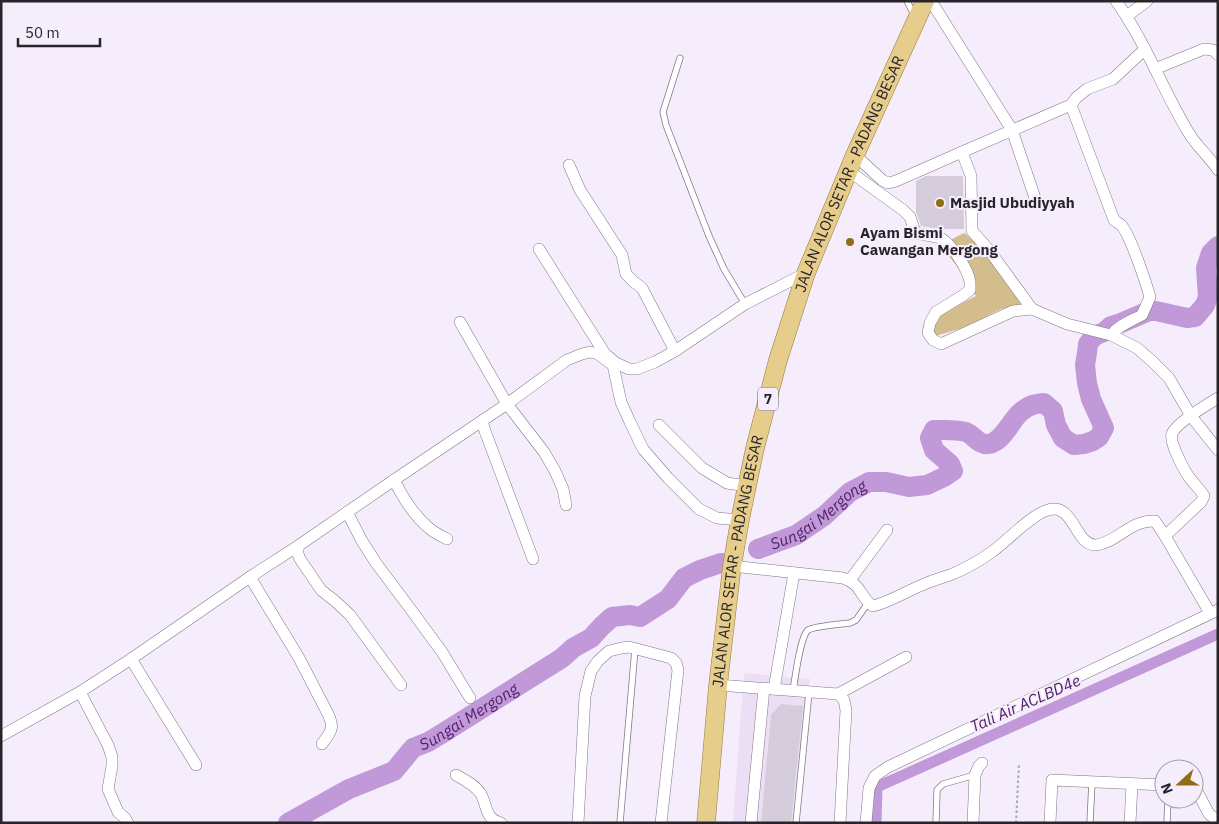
<svg xmlns="http://www.w3.org/2000/svg" width="1219" height="824" viewBox="0 0 1219 824" font-family="'IBM Plex Sans',sans-serif">
  <rect width="100%" height="100%" fill="#f5ecfc"/>
  <!-- built -->
  <polygon fill="#ecdff5" points="744,673 810,679 799,823 733,823"/>
  <!-- green -->
  <polygon fill="#d3bd8c" points="964,233 979,245 1025,303 1001,309 965,327 936,336 931,329 936,314 952,308 976,296 956,265 940,245"/>
  <g fill="none" stroke-linecap="round" stroke-linejoin="round">
    <!-- canal -->
    <polyline stroke="#c199d8" stroke-width="11" points="876,823 877,787 1218,634"/>
    <!-- river -->
    <g stroke="#c199d8" stroke-width="20">
      <path id="s1" d="M758,549l38,-14 28,-19 26,-24 19,-10h17l23,5 18,-2 17,-8 9,-6 -3,-7 -16,-14 -4,-12 4,-8c10,0 22,-1 32,2 8,3 13,14 23,12 15,-3 22,-25 33,-33 7,-6 13,-7 22,-8l9,8 3,14 7,13 11,7 10,-1 9,-3 6,-4 5,-9 -13,-29 -4,-16 -2,-18 2,-12 1,-9 6,-8 10,-4 7,-6 10,-3 28,-12h7l31,7 8,-1 10,-12 3,-8 -2,-29 5,-15 7,-7"/>
      <path id="s2" d="M288,823l61,-34 45,-18 19,-23 15,-6 15,-9 119,-75 11,-10 18,-10 11,-12 10,-9 18,-2 10,2 28,-18 16,-21 16,-8 21,-7"/>
    </g>
  </g>
  <!-- building -->
  <g fill="#d5ccdb">
    <polygon points="926,176 963,176 964,229 938,229 921,226 916,212 916,181"/>
    <polygon points="781,704 803,706 791,823 761,823 771,715"/>
  </g>
  <g fill="none" stroke-linecap="round" stroke-linejoin="round">
    <!-- service casing -->
    <g stroke="#807785" stroke-width="7">
      <g id="service">
        <polyline points="907,1 914,15"/>
        <polyline points="680,58 663,112 666,125 709,236 724,269 745,304"/>
        <path d="M793,691c2,-12 7,-54 15,-61 6,-4 34,-6 42,-7l6,-3 12,-17"/>
        <polyline points="620,823 635,649"/>
        <polyline points="796,823 809,692"/>
        <polyline points="936,823 937,790 943,784 975,775"/>
        <polyline points="1090,823 1092,781"/>
        <polyline points="1167,823 1168,799"/>
      </g>
    </g>
    <!-- minor casing -->
    <g stroke="#807785" stroke-width="12">
      <g id="minor">
        <polyline points="931,1 1012,130 1035,198"/>
        <path d="M1116,1c29,40 46,87 71,129 8,15 22,26 31,40"/>
        <polyline points="1127,16 1147,1"/>
        <polyline points="1155,69 1204,49 1213,50 1218,55"/>
        <path d="M1071,105l43,115c2,2 5,3 7,5 9,9 25,58 29,72l-8,18c-11,6 -23,10 -31,20"/>
        <polyline points="962,152 971,176 972,231 989,250 1032,309"/>
        <polyline points="855,155 882,180 888,183 896,181 962,152 1066,107 1071,105 1076,98 1087,89 1113,79 1145,49"/>
        <polyline points="569,165 580,190 622,255 626,274 634,282 642,288 675,351"/>
        <path d="M849,171l54,39 7,7 5,15c8,4 20,3 27,7 10,6 26,30 28,43 0,2 0,5 0,8l-8,6 -26,16 -6,11 -2,10 5,7 8,4 72,-33 19,-2 35,15 44,11 26,13 16,14 16,16 22,38 27,34"/>
        <polyline points="539,249 605,354 616,363 629,369 637,369 655,362 675,351 745,304 806,273"/>
        <polyline points="460,322 507,404 544,452 555,471 563,489 566,505"/>
        <polyline points="482,421 485,431 533,559"/>
        <polyline points="659,425 702,468 727,483 747,486"/>
        <path d="M394,480c9,18 20,36 36,49 5,4 11,7 17,10"/>
        <polyline points="347,512 362,541 376,563 409,607 442,652 470,698"/>
        <path d="M1165,536l36,-34 3,-6c-4,-7 -10,-12 -15,-19 -5,-7 -20,-35 -17,-43 3,-10 36,-30 46,-36"/>
        <polyline points="298,546 298,554 300,559 321,590 335,601 350,615 401,685"/>
        <path d="M732,566l111,12c19,6 17,20 30,28 17,-4 32,-14 49,-21 9,-4 19,-7 28,-10 15,-6 31,-15 43,-24 14,-10 39,-37 55,-41 26,-8 27,36 48,35 20,-2 36,-26 59,-24l10,15 45,77"/>
        <path d="M250,577l49,81 29,56c7,15 3,17 -6,30"/>
        <polyline points="850,580 887,530"/>
        <polyline points="131,659 196,765"/>
        <polyline points="718,685 838,694 844,700 846,710 840,823"/>
        <polyline points="774,689 794,573"/>
        <polyline points="80,692 108,745 112,757 112,766 108,789 118,812 125,818 128,823"/>
        <polyline points="838,694 906,657"/>
        <polyline points="1,736 80,692 131,659 250,577 298,546 394,480 507,404 567,360 582,354 590,352 598,354 613,365 621,402 630,422 643,449 668,478 699,509 717,518 740,520"/>
        <path d="M456,775c9,5 19,10 25,19 7,13 3,24 20,29"/>
        <polyline points="1194,788 1198,793 1209,814 1218,821"/>
        <polyline points="578,823 585,696 591,671 598,661 609,651 622,648 629,647 671,658 676,663 678,670 661,823"/>
        <polyline points="751,823 764,688"/>
        <polyline points="866,823 869,788 875,776 888,767 1218,610"/>
        <polyline points="973,823 975,775 979,766 982,763"/>
        <polyline points="1050,823 1052,780 1164,785"/>
        <polyline points="1130,823 1132,784"/>
      </g>
    </g>
    <!-- primary casing -->
    <g stroke="#987c38" stroke-width="19">
      <g id="primary">
        <path id="s3" d="M706,823l12,-138 14,-119 8,-46 7,-34 8,-38 23,-88 28,-87 49,-118 70,-154"/>
      </g>
    </g>
    <!-- path -->
    <polyline stroke="#aaa3b0" stroke-width="2" stroke-dasharray="2.5 2.5" stroke-linecap="butt" points="1016,823 1019,763"/>
    <!-- service -->
    <use href="#service" stroke="#fff" stroke-width="5.5"/>
    <!-- minor -->
    <use href="#minor" stroke="#fff" stroke-width="11"/>
    <!-- primary -->
    <use href="#primary" stroke="#e6cd8c" stroke-width="18"/>
  </g>
  <!-- markers -->
  <g fill="#8e6e11" stroke="#f5ecfc" stroke-width="2">
    <circle cx="940" cy="203" r="5"/>
    <circle cx="850" cy="242" r="5"/>
  </g>
  <g text-anchor="middle" stroke-width="4" stroke-linejoin="round" paint-order="stroke">
    <!-- shield labels -->
    <rect fill="#f5ecfc" stroke="#666069" stroke-width="1" x="758" y="387.5" width="20" height="23" rx="4"/>
    <g font-size="14" font-weight="bold" fill="#28242a">
      <text x="768" y="404">7</text>
    </g>
    <!-- street labels -->
    <g font-size="15" fill="#28242a" stroke="#f5ecfc">
      <text dy="5" stroke="none"><textPath href="#s3" startOffset="669">JALAN ALOR SETAR - PADANG BESAR</textPath></text>
      <text dy="5" stroke="none"><textPath href="#s3" startOffset="264">JALAN ALOR SETAR - PADANG BESAR</textPath></text>
    </g>
    <!-- poi labels -->
    <g font-size="15" font-weight="bold" fill="#28242a" stroke="#f5ecfc" text-anchor="start">
      <text x="950" y="208">Masjid Ubudiyyah</text>
      <text x="860" y="238">Ayam Bismi<tspan x="860" dy="17">Cawangan Mergong</tspan></text>
    </g>
    <!-- water labels -->
    <g font-size="16" font-style="italic" fill="#52216b" stroke="#f5ecfc">
      <text dy="6" stroke="none"><textPath href="#s1" startOffset="70">Sungai Mergong</textPath></text>
      <text transform="translate(1025 703) rotate(-24)" y="6">Tali Air ACLBD4e</text>
      <text dy="6" stroke="none"><textPath href="#s2" startOffset="212">Sungai Mergong</textPath></text>
    </g>
  </g>
  <!-- border -->
  <rect width="1219" height="824" fill="none" stroke="#28242a" stroke-width="5"/>
  <!-- north arrow -->
  <g transform="translate(1179 784) rotate(249)"><circle r="24" fill="#f5ecfc" stroke="#a39ca8"/>
  <path d="M0-4L9 19L0 12L-9 19Z" fill="#8e6e11"/>
  <text y="-8" font-size="14" font-weight="bold" text-anchor="middle" fill="#28242a">N</text>
  </g>
  <!-- scale -->
  <path d="M18 38v8h82v-8" fill="none" stroke="#28242a" stroke-width="2.5"/>
  <text x="25" y="38" font-size="15" fill="#28242a" stroke="#f5ecfc" stroke-width="4" paint-order="stroke">50 m</text>
</svg>
